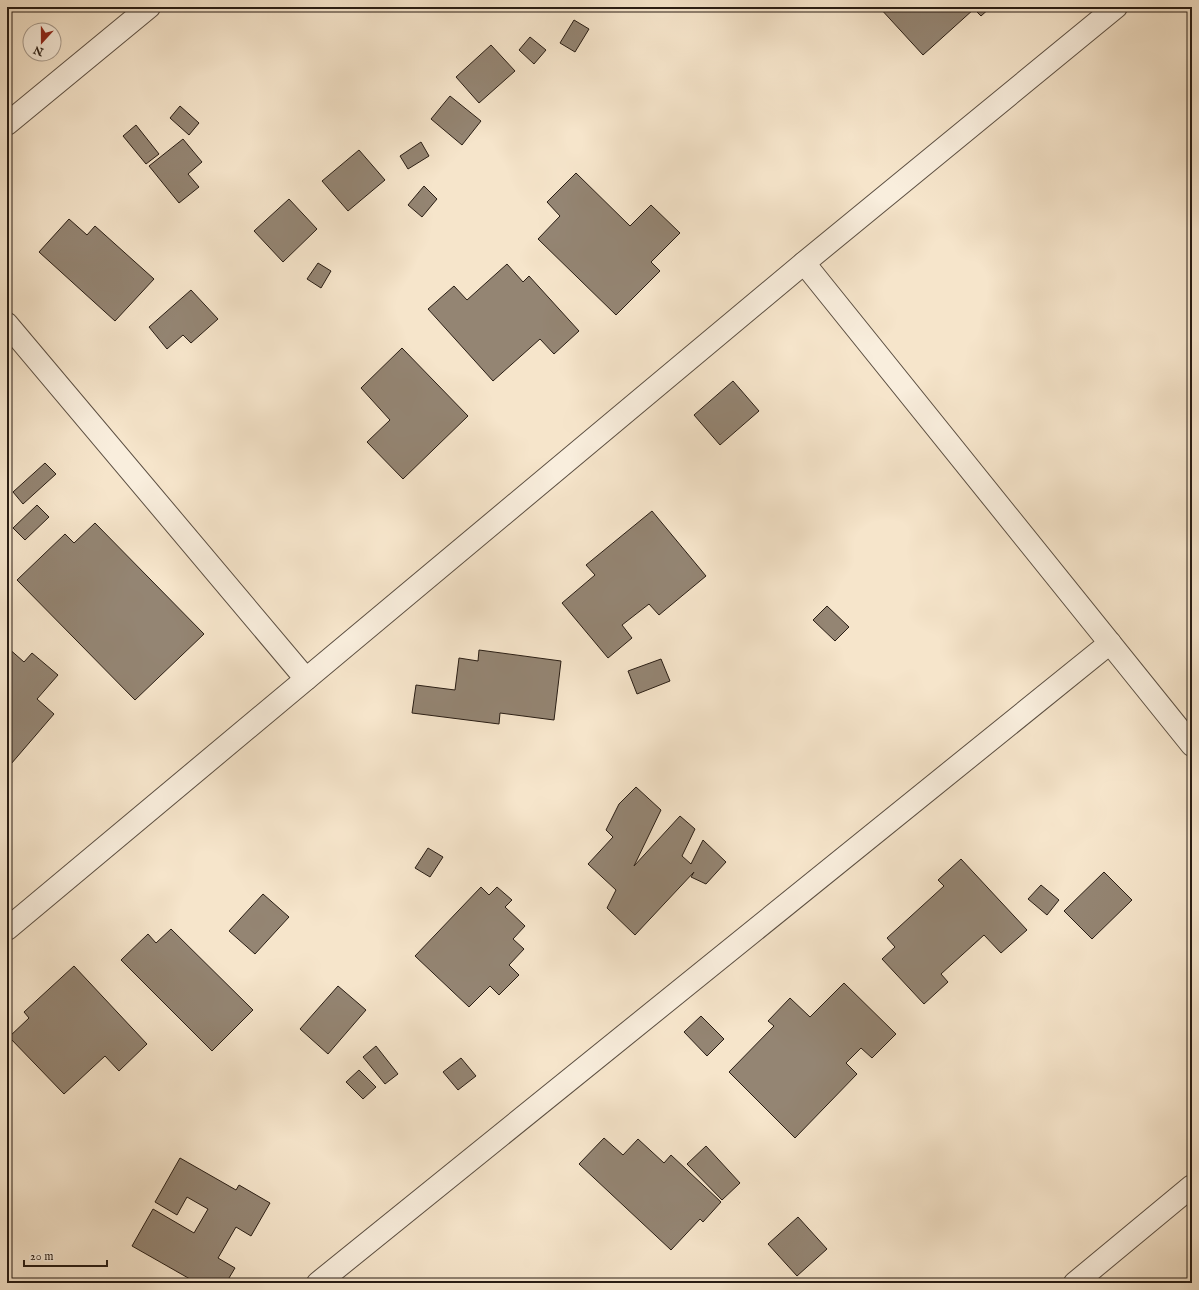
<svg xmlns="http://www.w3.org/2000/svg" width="1199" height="1290" viewBox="0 0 1199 1290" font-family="'IM FELL English',serif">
  <rect width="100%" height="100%" fill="#f6e5cb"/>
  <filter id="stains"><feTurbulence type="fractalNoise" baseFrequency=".005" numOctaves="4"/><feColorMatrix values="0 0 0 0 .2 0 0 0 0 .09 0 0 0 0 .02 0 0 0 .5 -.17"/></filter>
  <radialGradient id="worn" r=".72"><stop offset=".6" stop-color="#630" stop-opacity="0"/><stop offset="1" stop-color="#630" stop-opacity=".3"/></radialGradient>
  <!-- building -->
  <g fill="#948573" stroke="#291d14">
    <polygon points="879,7 991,7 981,16 974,9 923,55"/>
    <polygon points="574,20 589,29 575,52 560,43"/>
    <polygon points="530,37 546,50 534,64 519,50"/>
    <polygon points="491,45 515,71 479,103 456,77"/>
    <polygon points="450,96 481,121 462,145 431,119"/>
    <polygon points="180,106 199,123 189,135 170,118"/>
    <polygon points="136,125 159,154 146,164 123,136"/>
    <polygon points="183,139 202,162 188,174 199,187 179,203 149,166"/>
    <polygon points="421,142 429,156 408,169 400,156"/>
    <polygon points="359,150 385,180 348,211 322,181"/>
    <polygon points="576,173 630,226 651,205 680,233 651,262 660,271 616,315 538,239 560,216 547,202"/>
    <polygon points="424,186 437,199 422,217 408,205"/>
    <polygon points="289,199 317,229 283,262 254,231"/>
    <polygon points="69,219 87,235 95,226 154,279 115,321 39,252"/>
    <polygon points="318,263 331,271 321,288 307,279"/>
    <polygon points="507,264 523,282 529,276 579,331 554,354 540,339 493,381 428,309 454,286 467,300"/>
    <polygon points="191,290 218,319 191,343 183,335 167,349 149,327"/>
    <polygon points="402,348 468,416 403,479 367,442 390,420 361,388"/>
    <polygon points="733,381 759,411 720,445 694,415"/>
    <polygon points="45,463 56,474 23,504 13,492"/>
    <polygon points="37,505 49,517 25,540 13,528"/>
    <polygon points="652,511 706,576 659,615 649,604 622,625 632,638 608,658 562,603 595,575 586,565"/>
    <polygon points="95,523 204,634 135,700 17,580 65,534 74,543"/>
    <polygon points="827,606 849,627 835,641 813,620"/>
    <polygon points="7,647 24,662 32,653 58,675 37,699 54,714 11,764 7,761"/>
    <polygon points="479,650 561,661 554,720 500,713 499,724 412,713 416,685 455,690 459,658 478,661"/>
    <polygon points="661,659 670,681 637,694 628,671"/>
    <polygon points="636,787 661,810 634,866 680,816 695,829 682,856 691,864 703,840 726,862 706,884 691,877 694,872 635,935 607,908 616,890 588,864 613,837 606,830 619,804"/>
    <polygon points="428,848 443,857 430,877 415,868"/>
    <polygon points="961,859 1027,930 1001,953 984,935 941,974 948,982 924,1004 882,959 895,947 887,938 944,886 938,880"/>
    <polygon points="1104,872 1132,900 1092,939 1064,911"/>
    <polygon points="1041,885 1059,900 1047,915 1028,899"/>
    <polygon points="481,887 489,895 497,887 512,900 505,907 525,926 513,939 524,949 509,965 519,975 499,995 490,986 469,1007 415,956"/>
    <polygon points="263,894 289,917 255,954 229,931"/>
    <polygon points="171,929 253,1010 212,1051 121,960 148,934 156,943"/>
    <polygon points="74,966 147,1044 119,1071 105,1056 64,1094 9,1037 29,1018 24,1012"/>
    <polygon points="844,983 896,1034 872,1058 861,1048 846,1063 857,1074 795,1138 729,1072 774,1026 768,1021 790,998 810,1017"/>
    <polygon points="338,986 366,1010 328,1054 300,1029"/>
    <polygon points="701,1016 724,1039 707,1056 684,1032"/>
    <polygon points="376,1046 398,1074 385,1084 363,1057"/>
    <polygon points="461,1058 476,1076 458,1090 443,1072"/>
    <polygon points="359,1070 376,1087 363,1099 346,1082"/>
    <polygon points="604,1138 623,1155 638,1139 664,1163 671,1155 721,1202 703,1222 700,1219 671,1250 579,1164"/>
    <polygon points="706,1146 740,1183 722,1200 687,1164"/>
    <polygon points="180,1158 236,1190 239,1185 270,1203 251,1236 236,1227 218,1258 235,1268 226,1283 197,1283 132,1246 153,1209 194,1233 208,1209 187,1197 177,1215 155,1202"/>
    <polygon points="798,1217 827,1249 797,1276 768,1244"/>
  </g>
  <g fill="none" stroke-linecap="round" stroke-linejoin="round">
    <!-- street casing -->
    <g stroke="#5c4f42" stroke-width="24">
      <g id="street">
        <polyline points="7,124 149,7"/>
        <polyline points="804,263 1192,745"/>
        <polyline points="7,324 306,679"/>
        <polyline points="7,929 804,263 1116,7"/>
        <polyline points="318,1283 1110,643"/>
        <polyline points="1075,1283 1192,1186"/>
      </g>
    </g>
    <!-- street -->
    <use href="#street" stroke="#f9eedd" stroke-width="22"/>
  </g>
  <!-- margin -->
  <rect width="1199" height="1290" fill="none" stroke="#f6e5cb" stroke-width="24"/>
  <rect x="8" y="8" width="1183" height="1274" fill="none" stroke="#291d14" stroke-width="2"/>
  <rect x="12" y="12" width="1175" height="1266" fill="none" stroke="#291d14"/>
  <!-- north arrow -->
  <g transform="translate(42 42) rotate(201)"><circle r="19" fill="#f9eedd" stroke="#a69a8d"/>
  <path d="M0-3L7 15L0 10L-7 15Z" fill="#8f2418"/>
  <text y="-6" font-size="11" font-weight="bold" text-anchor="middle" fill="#291d14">N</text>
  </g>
  <!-- scale -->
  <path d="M24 1260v6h83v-6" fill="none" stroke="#291d14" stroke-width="2"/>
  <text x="30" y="1260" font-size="12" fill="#291d14" stroke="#f9eedd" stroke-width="3" paint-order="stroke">20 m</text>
  <rect width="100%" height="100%" filter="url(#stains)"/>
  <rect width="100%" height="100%" fill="url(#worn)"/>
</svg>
